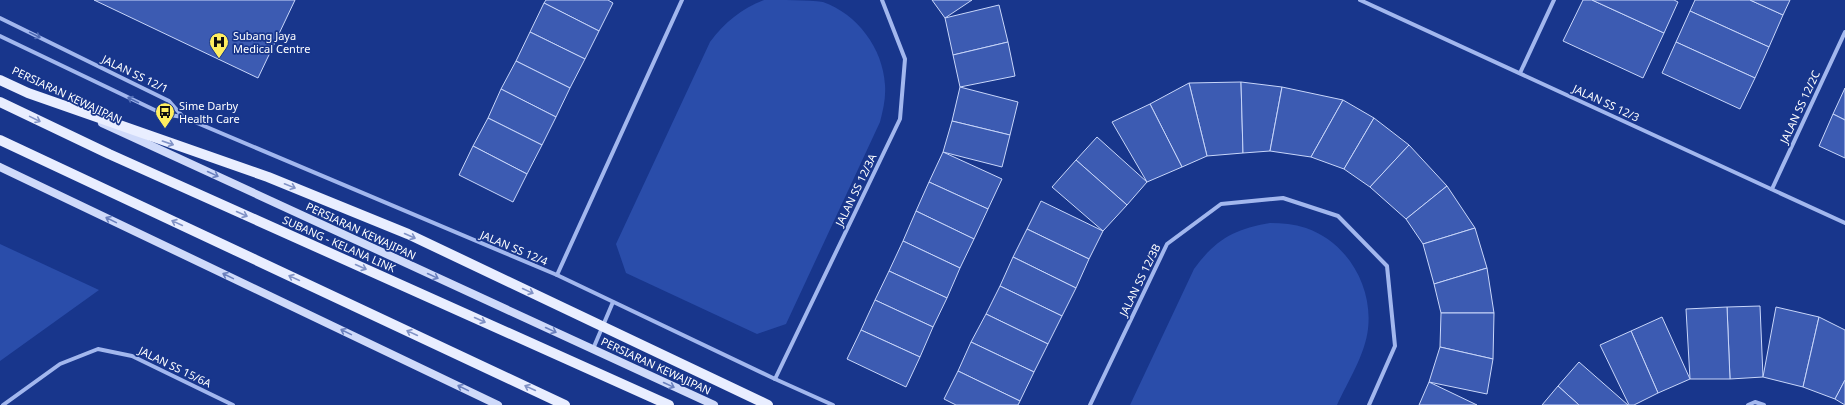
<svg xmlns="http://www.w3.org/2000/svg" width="1845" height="405" viewBox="0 0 1845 405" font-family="'Noto Sans',sans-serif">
  <rect width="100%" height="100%" fill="#18368c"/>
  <!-- green -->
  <g fill="#2a4daa">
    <path d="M764,0c17,0 44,0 59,2 34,12 60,46 62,83 1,13 -2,25 -5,37l-94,202 -29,10 -131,-61 -10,-29 94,-202c15,-20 31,-33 54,-42z"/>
    <path d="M1270,223c12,0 24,1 36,5 41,14 67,58 62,101 -3,26 -20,52 -31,76h-207l64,-136c21,-29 40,-40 76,-46z"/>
    <polygon points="0,244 99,290 0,361"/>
  </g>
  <!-- building -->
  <g fill="#3c5bb2" stroke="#c8d6fa">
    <polygon points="94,0 295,0 258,78"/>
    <polygon points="546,0 608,0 613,3 599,31 544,3"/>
    <polygon points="932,0 972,0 945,18"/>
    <polygon points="1583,0 1592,0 1664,33 1643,78 1563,41"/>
    <polygon points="1592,0 1674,0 1678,2 1664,33"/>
    <polygon points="1695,0 1750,0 1783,15 1769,47 1690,11"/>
    <polygon points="1750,0 1790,0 1783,15"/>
    <polygon points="544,3 599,31 585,59 530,32"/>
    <polygon points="999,5 1008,42 953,55 945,18"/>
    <polygon points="1690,11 1769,47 1755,78 1676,42"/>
    <polygon points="530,32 585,59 570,88 516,61"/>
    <polygon points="1008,42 1015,76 960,87 953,55"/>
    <polygon points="1676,42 1755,78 1740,109 1662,73"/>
    <polygon points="516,61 570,88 556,117 501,89"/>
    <polygon points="1241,82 1243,153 1207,156 1189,83"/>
    <polygon points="1241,82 1282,87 1270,151 1243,153"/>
    <polygon points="1189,83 1207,156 1182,167 1150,104"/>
    <polygon points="960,87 1018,102 1010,135 952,121"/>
    <polygon points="1282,87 1343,100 1311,157 1270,151"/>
    <polygon points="1845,88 1845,120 1833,114"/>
    <polygon points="501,89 556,117 542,145 488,118"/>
    <polygon points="1343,100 1374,118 1344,169 1311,157"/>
    <polygon points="1150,104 1182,167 1147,182 1112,122"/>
    <polygon points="1833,114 1845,120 1845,158 1819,146"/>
    <polygon points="488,118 542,145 527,174 473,146"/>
    <polygon points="1374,118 1409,145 1370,187 1344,169"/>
    <polygon points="952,121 1010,135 1002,167 943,152"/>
    <polygon points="1097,137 1147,182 1127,205 1076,160"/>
    <polygon points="1409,145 1447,186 1406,219 1370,187"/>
    <polygon points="473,146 527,174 513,202 459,175"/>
    <polygon points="943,152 1002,179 988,209 929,182"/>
    <polygon points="1076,160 1127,205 1103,231 1052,187"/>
    <polygon points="929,182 988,209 974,239 916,211"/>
    <polygon points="1447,186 1475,228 1423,244 1406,219"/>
    <polygon points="1041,201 1103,231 1089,259 1027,229"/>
    <polygon points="916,211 974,239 960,268 903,241"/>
    <polygon points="1475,228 1487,268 1434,284 1423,244"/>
    <polygon points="1027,229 1089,259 1076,288 1013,257"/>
    <polygon points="903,241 960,268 947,298 889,271"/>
    <polygon points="1013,257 1076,288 1062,316 1000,286"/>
    <polygon points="1487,268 1494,313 1441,313 1434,284"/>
    <polygon points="889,271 947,298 933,327 875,300"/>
    <polygon points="1000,286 1062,316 1048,344 986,314"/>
    <polygon points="875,300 933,327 920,357 861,330"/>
    <polygon points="1760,306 1763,377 1730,379 1727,307"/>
    <polygon points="1727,307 1730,379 1690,379 1686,309"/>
    <polygon points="1776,307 1819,317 1803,387 1763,377"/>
    <polygon points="1441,313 1494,313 1493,359 1440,347"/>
    <polygon points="986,314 1048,344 1034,372 971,342"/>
    <polygon points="1662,317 1690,379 1658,393 1631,331"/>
    <polygon points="1819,317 1845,330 1845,380 1835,399 1803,387"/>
    <polygon points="861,330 920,357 906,387 847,359"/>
    <polygon points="1631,331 1658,393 1634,405 1629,405 1600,345"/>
    <polygon points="971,342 1034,372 1020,401 958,371"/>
    <polygon points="1440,347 1493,359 1487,394 1429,382"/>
    <polygon points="1579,362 1628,405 1579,405 1558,386"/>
    <polygon points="958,371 1020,401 1018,405 956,405 944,399"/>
    <polygon points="1845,380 1845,405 1835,399"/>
    <polygon points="1429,382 1477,405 1419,405"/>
    <polygon points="1558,386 1579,405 1542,405"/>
  </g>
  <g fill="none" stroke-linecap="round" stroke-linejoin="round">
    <!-- street -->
    <g stroke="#a2b7ee" stroke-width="4">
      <polyline points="1360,0 1845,223"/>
      <polyline points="0,18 169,101 183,117"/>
      <polyline points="0,36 163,114 183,117 557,275 775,379 833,405"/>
      <polyline points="1520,73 1554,0"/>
      <polyline points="1772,189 1845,32"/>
      <polyline points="557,275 682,0"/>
      <polyline points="593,349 613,302"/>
      <polyline points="775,379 900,119 905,59 882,0"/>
      <polyline points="3,405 60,364 98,349 132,356 233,405"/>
      <polyline points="1090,405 1167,244 1221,204 1283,198 1338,216 1387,266 1395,346 1369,405"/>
      <polyline points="1748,405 1755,402 1764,405"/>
    </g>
    <!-- secondary -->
    <g stroke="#cfdafa" stroke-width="8">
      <polyline points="102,123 714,405"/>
      <polyline points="0,167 498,405"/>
    </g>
    <!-- primary -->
    <g stroke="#e9eeff" stroke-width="10">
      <polyline points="0,102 109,154 669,405"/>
      <polyline points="0,140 565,405"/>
    </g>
    <!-- primary-bridge -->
    <polyline stroke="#e9eeff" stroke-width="10" points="0,80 28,93 268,177 408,234 768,405"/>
  </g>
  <!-- one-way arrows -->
  <defs><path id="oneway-shaft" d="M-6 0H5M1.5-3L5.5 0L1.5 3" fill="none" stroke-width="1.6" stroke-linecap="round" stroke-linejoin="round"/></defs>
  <g stroke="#4f6ab3">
    <use href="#oneway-shaft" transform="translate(35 35) rotate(26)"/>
    <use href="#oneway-shaft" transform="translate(133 100) rotate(-154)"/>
  </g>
  <g stroke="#8092c6">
    <use href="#oneway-shaft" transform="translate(35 119) rotate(26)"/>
    <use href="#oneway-shaft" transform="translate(168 143) rotate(19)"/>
    <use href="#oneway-shaft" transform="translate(290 186) rotate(22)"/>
    <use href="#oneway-shaft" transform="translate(242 214) rotate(24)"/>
    <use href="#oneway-shaft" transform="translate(177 223) rotate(-155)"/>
    <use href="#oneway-shaft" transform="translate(410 236) rotate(24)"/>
    <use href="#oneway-shaft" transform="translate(361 267) rotate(24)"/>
    <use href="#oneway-shaft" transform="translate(294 278) rotate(-155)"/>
    <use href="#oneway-shaft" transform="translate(528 291) rotate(25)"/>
    <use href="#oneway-shaft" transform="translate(480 320) rotate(24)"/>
    <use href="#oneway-shaft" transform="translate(412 333) rotate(-155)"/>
    <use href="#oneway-shaft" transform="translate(530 388) rotate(-155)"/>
  </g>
  <g stroke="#6a80be">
    <use href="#oneway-shaft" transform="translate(213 174) rotate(25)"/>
    <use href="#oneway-shaft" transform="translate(111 220) rotate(-154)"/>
    <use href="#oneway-shaft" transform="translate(228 276) rotate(-154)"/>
    <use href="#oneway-shaft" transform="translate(433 276) rotate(25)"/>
    <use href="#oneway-shaft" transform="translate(551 330) rotate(25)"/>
    <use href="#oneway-shaft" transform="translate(346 332) rotate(-154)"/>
    <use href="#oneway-shaft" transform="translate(669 385) rotate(25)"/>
    <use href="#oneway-shaft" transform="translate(463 388) rotate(-154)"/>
  </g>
  <!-- icons -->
  <defs>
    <g id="hospital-pin" transform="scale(1)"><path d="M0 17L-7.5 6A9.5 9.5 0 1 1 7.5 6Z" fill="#ffee5f" stroke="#18368c"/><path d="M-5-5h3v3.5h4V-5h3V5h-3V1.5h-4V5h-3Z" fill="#111"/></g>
    <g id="bus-pin" transform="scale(1)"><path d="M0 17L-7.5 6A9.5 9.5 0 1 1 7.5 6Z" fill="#ffee5f" stroke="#18368c"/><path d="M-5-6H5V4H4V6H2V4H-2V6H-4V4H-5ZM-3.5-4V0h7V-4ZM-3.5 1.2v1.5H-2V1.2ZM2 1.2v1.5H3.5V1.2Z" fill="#111"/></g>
  </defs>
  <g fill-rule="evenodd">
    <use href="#hospital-pin" x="219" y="42"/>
    <use href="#bus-pin" x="165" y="112"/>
  </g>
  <g text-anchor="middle" stroke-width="3.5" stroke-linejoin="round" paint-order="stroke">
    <!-- poi labels -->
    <g font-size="11" fill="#fff" stroke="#18368c" text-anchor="start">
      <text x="233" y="40">Subang Jaya<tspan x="233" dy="13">Medical Centre</tspan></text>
      <text x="179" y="110">Sime Darby<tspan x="179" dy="13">Health Care</tspan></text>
    </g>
    <!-- street labels -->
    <g font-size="11" fill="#fff" stroke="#18368c">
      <text transform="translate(135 74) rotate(26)" y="4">JALAN SS 12/1</text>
      <text transform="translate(67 95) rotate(25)" y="4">PERSIARAN KEWAJIPAN</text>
      <text transform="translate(1606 103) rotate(25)" y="4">JALAN SS 12/3</text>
      <text transform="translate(1800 107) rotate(-65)" y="4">JALAN SS 12/2C</text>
      <text transform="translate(856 190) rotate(-64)" y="4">JALAN SS 12/3A</text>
      <text transform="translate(361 231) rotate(25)" y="4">PERSIARAN KEWAJIPAN</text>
      <text transform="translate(339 244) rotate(24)" y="4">SUBANG - KELANA LINK</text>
      <text transform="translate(514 248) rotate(23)" y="4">JALAN SS 12/4</text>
      <text transform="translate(1140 280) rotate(-64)" y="4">JALAN SS 12/3B</text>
      <text transform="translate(656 366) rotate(25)" y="4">PERSIARAN KEWAJIPAN</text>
      <text transform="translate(175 367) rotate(26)" y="4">JALAN SS 15/6A</text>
    </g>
  </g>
</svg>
